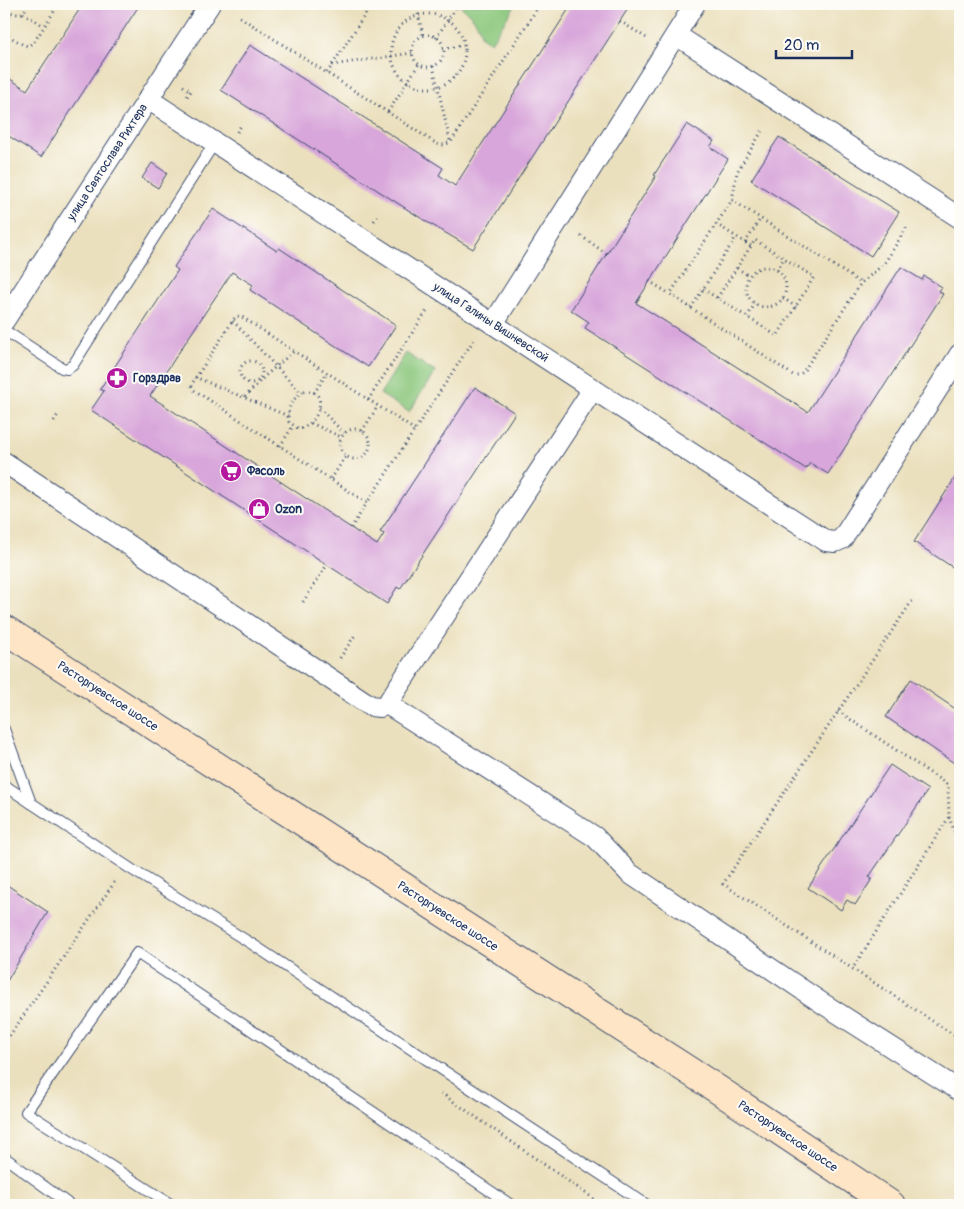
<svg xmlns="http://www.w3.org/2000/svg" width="964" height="1209" viewBox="0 0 964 1209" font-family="Pangolin,sans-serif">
  <rect width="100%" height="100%" fill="#fdfcf7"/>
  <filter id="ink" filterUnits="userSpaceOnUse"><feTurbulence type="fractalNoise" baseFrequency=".02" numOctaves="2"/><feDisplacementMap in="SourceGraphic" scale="10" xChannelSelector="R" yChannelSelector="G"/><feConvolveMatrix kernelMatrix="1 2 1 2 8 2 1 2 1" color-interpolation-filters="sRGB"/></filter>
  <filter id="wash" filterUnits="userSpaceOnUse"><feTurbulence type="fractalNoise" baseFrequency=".0096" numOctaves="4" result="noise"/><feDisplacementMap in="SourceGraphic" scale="20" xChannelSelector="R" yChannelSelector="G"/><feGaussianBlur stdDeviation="1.12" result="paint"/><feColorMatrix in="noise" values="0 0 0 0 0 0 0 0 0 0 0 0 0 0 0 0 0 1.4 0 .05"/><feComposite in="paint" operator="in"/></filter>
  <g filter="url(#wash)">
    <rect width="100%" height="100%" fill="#ebe0bd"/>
    <!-- green -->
    <g fill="#8bc77d" stroke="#537b6e">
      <path d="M457,4h59l-25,38 -10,-6c-1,-14 -14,-26 -24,-32z"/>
      <polygon points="406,353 435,372 409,412 380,394"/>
    </g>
    <g id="blocks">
      <!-- building -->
      <g fill="#d8a6da">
        <polygon points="83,4 140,4 41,157 4,133 4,75 27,90"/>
        <polygon points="572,4 631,4 473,249 427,222 221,90 250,45 443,168 439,175 455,186"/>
        <polygon points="687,124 714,141 710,147 728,159 636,303 808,412 901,267 922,280 924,276 942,287 939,291 943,294 828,474 810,463 806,469 585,328 589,322 571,310 656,176 654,175"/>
        <polygon points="779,137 899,212 871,256 751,180"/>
        <polygon points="152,163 167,173 158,188 142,178"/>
        <polygon points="213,209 277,251 279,248 396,325 368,367 250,290 253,285 232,272 150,396 377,545 384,534 380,532 475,387 515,413 400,589 397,587 387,604 91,410 104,391 100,389 178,270 174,267"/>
        <polygon points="960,470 960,572 914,542"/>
        <polygon points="911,679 960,712 960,767 886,717"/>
        <polygon points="890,765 928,790 869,877 872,879 855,905 847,900 841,910 808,888"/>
        <polygon points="4,883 48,912 4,986"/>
      </g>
    </g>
  </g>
  <g filter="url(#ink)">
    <use href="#blocks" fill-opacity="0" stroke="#3a4a6c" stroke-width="1"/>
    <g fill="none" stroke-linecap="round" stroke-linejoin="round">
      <!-- lane casing -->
      <g stroke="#3a4a6c" stroke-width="12">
        <g id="lane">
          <polyline points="4,330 62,368 67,369 73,365 215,142"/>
          <polyline points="4,729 31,803"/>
          <polyline points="4,785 131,869 252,944 647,1205"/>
          <polyline points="4,1157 70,1205"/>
          <polyline points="172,1205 26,1112 137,953 511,1205"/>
        </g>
      </g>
      <!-- street casing -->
      <g stroke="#3a4a6c" stroke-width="22">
        <g id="street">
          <polyline points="676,35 960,218"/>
          <polyline points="148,99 826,541 835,542 842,539 960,354"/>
          <polyline points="4,321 210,4"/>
          <polyline points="493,324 695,4"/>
          <polyline points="4,462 371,706 380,707 387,704 593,389"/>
          <polyline points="387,704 595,837 629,873 822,1003 960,1091"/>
        </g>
      </g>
      <!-- secondary casing -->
      <g stroke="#3a4a6c" stroke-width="30">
        <polyline id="secondary" points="4,629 717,1089 891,1205"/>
      </g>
      <!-- path -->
      <g stroke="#3a4a6c" stroke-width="3" stroke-dasharray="1 4" stroke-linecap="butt">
        <path d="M7,4l2,7c9,5 16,4 18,-7"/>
        <polyline points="416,4 423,36"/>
        <polyline points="23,13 44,26"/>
        <circle cx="428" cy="51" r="37"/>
        <polyline points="240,17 437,144 444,145 451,142 540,4"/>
        <polyline points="620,21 648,39"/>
        <polyline points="4,25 12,13"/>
        <polyline points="4,33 22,44 28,46 34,42 59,4"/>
        <circle cx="428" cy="51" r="16"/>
        <polyline points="436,38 458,4"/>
        <polyline points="443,49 464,45"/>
        <polyline points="332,65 412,53"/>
        <polyline points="433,66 450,141"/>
        <polyline points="327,73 372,4"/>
        <polyline points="183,86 191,91 186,98"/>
        <polyline points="388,112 419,64"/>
        <polyline points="762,131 737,172 732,200 670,294 793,375 799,375 803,372 861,283 884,264 908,225"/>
        <polyline points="237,132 242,124"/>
        <polyline points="732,200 861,283"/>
        <polyline points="374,221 379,214"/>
        <polyline points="716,224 751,246"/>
        <polyline points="581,236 607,254"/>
        <polyline points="745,243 761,218"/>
        <circle cx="766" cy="287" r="20"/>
        <polyline points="737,268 749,276"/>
        <polyline points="777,270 784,258"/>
        <polyline points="649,281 670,294"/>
        <polyline points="703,289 777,336 814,277 755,240 717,298"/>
        <polyline points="783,298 796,307"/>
        <polyline points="691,308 736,237"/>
        <polyline points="747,317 755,304"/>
        <polyline points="233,321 301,393"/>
        <circle cx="251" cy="372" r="11"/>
        <polyline points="195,377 288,416"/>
        <path d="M304,391c27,-2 15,34 -5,38l-10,-7c-3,-14 3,-23 15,-31z"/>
        <polyline points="314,393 327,373"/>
        <polyline points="245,397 265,376 294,351"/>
        <polyline points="368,400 428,309"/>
        <polyline points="319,408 344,433"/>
        <polyline points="54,421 59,413"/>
        <polyline points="311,423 341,437"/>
        <circle cx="355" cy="444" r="15"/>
        <polyline points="415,430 242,317 237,316 234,319 193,382 192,386 194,390 367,503 475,338"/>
        <polyline points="362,431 378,406"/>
        <polyline points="280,446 293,426"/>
        <polyline points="331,479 346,456"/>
        <polyline points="351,528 367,503"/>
        <polyline points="912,601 723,884 960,1039"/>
        <polyline points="303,602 327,565"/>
        <polyline points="340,658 355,635"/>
        <polyline points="838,711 948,785 949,817 853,968"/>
        <polyline points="949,817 960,847"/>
        <polyline points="4,1044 116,880"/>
        <polyline points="441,1093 603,1205"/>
      </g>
      <!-- lane -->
      <use href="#lane" stroke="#fff" stroke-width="10"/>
      <!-- street -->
      <use href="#street" stroke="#fff" stroke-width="20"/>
      <!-- secondary -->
      <use href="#secondary" stroke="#fde5c5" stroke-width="28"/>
    </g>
  </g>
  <!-- icons -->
  <defs>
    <g id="pharmacy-disc" transform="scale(1.125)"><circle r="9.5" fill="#b5179e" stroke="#fdfcf7"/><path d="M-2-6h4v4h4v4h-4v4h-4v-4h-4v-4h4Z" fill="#fff"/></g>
    <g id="supermarket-disc" transform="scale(1.125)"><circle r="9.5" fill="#b5179e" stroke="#fdfcf7"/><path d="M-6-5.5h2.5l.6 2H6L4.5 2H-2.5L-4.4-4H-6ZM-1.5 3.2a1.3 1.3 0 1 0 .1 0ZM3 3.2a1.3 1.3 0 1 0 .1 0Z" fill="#fff"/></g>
    <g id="shop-disc" transform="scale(1.125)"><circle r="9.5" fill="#b5179e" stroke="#fdfcf7"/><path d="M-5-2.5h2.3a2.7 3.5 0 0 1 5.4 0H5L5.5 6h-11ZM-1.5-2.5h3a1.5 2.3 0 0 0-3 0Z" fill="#fff"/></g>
  </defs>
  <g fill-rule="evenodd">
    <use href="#pharmacy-disc" x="117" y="378"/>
    <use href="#supermarket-disc" x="231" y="471"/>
    <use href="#shop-disc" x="259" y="509"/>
  </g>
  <g text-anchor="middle" stroke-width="4" stroke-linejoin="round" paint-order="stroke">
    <!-- street labels -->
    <g font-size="12" fill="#1b2f5e" stroke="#fdfcf7">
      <text transform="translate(107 162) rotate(-57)" y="4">улица Святослава Рихтера</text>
      <text transform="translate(491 322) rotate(33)" y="4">улица Галины Вишневской</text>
      <text transform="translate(108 696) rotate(33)" y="4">Расторгуевское шоссе</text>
      <text transform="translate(448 916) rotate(33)" y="4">Расторгуевское шоссе</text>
      <text transform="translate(788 1136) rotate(34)" y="4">Расторгуевское шоссе</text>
    </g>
    <!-- poi labels -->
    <g font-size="12" font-weight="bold" fill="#1b2f5e" stroke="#fdfcf7" text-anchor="start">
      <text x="133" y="382">Горздрав</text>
      <text x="247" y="475">Фасоль</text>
      <text x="275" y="513">Ozon</text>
    </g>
  </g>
  <!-- margin -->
  <rect width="964" height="1209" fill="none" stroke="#fdfcf7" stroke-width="20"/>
  <!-- scale -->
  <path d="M776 50v8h76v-8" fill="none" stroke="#1b2f5e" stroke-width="2.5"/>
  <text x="784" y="50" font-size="15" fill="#1b2f5e" stroke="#fdfcf7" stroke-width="4" paint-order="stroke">20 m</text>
</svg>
